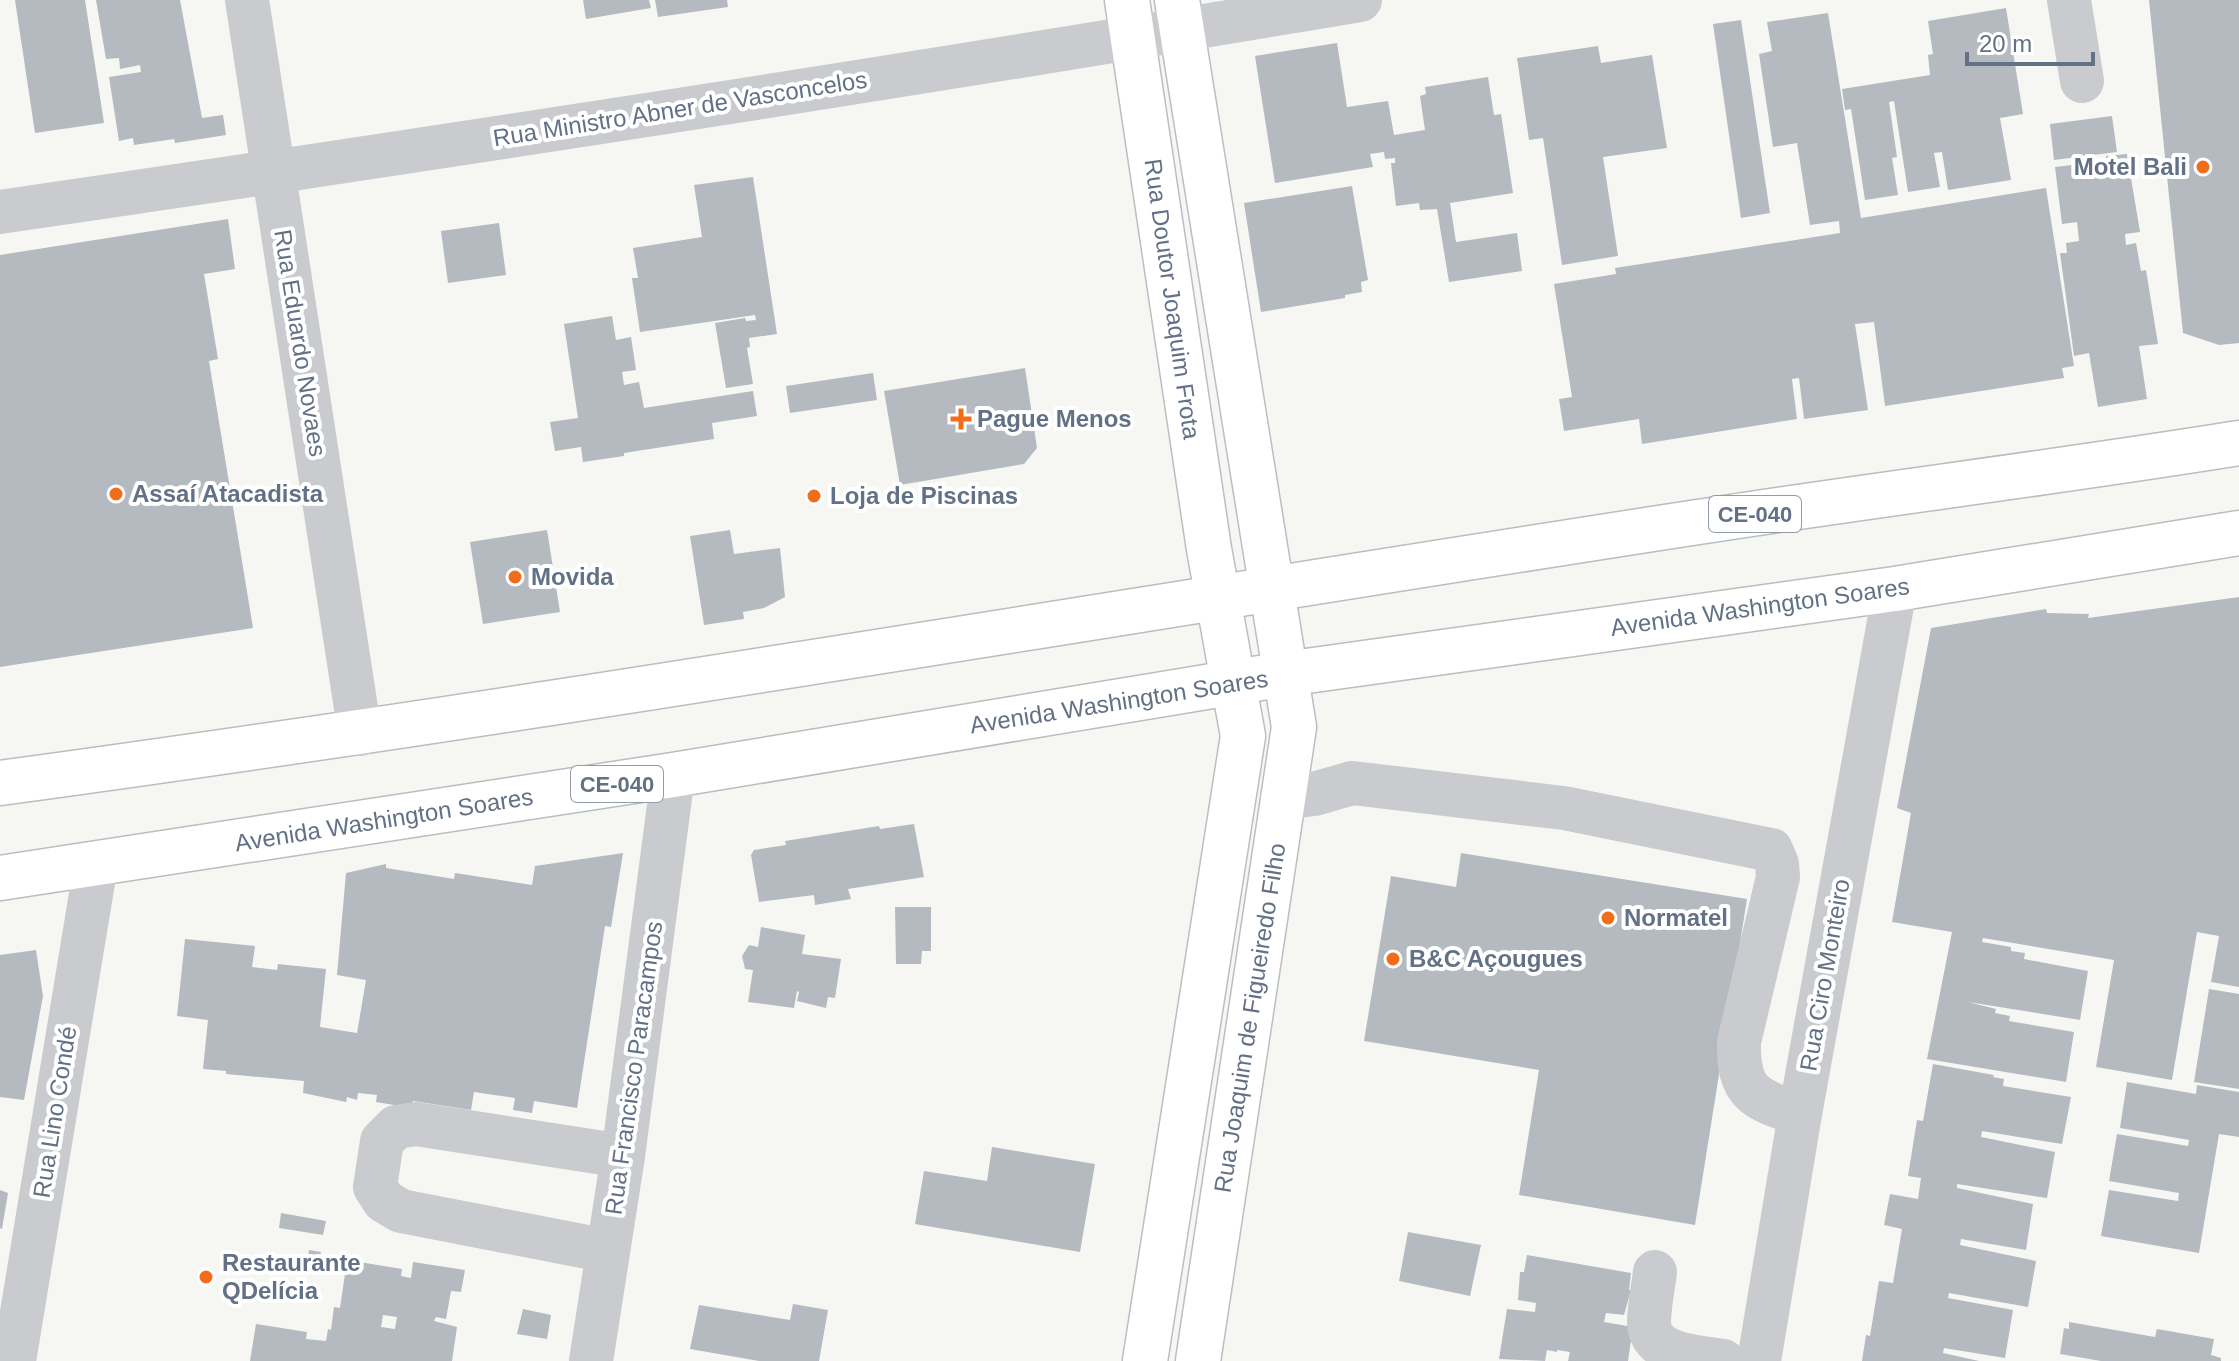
<svg xmlns="http://www.w3.org/2000/svg" width="2239" height="1361" viewBox="0 0 2239 1361" font-family="Helvetica,sans-serif">
  <rect width="100%" height="100%" fill="#f6f7f3"/>
  <!-- building -->
  <g fill="#b5bac0" fill-rule="evenodd">
    <polygon points="15,0 85,0 104,123 35,133"/>
    <polygon points="96,0 180,0 202,118 223,115 226,135 175,143 174,139 134,145 133,138 119,141 109,77 141,72 140,65 120,69 119,58 106,59"/>
    <polygon points="583,0 649,0 651,8 586,19"/>
    <polygon points="655,0 727,0 728,7 658,17"/>
    <polygon points="2149,0 2239,0 2239,343 2219,345 2183,333"/>
    <polygon points="2006,8 2023,114 2000,118 2011,180 1948,190 1942,152 1934,153 1940,187 1908,192 1894,101 1889,102 1897,157 1892,158 1898,195 1865,200 1851,109 1845,110 1842,89 1930,75 1928,55 1933,54 1928,21"/>
    <polygon points="1828,13 1861,218 2046,188 2074,366 2062,368 2064,378 1885,406 1874,322 1855,324 1868,410 1804,419 1799,378 1792,379 1797,419 1642,444 1639,419 1564,431 1559,399 1572,397 1554,284 1616,274 1615,268 1840,233 1839,221 1810,225 1797,143 1773,147 1759,54 1772,51 1767,22"/>
    <polygon points="1741,20 1770,213 1741,218 1713,24"/>
    <polygon points="1337,43 1347,107 1388,101 1394,135 1425,130 1420,96 1426,94 1425,87 1488,77 1494,115 1501,114 1513,193 1450,203 1456,242 1517,233 1522,271 1449,282 1437,209 1420,210 1419,203 1396,206 1391,163 1395,163 1395,158 1385,159 1384,152 1370,154 1373,167 1275,183 1255,56"/>
    <polygon points="1598,46 1601,63 1652,55 1667,148 1603,157 1618,256 1562,265 1543,138 1529,140 1517,58"/>
    <polygon points="2112,116 2117,152 2054,160 2050,124"/>
    <polygon points="2127,154 2140,232 2125,234 2126,245 2136,243 2141,271 2146,270 2158,344 2139,346 2147,399 2098,407 2089,353 2074,356 2060,253 2067,253 2066,243 2079,241 2077,222 2062,224 2055,167 2088,163 2089,169 2107,166 2106,156"/>
    <polygon points="753,177 777,334 749,338 750,347 747,348 753,384 726,388 715,323 745,318 746,321 756,320 755,315 640,332 632,278 638,278 633,248 702,237 694,185"/>
    <polygon points="1352,186 1368,280 1361,282 1362,292 1345,295 1345,298 1261,312 1244,203"/>
    <polygon points="228,219 235,269 204,274 218,359 209,361 253,628 0,667 0,255"/>
    <polygon points="499,223 506,275 448,283 441,231"/>
    <polygon points="612,316 616,340 631,337 636,370 622,372 624,385 639,382 644,408 753,391 757,416 712,423 714,439 624,453 624,456 583,462 581,447 555,451 550,422 578,418 564,324"/>
    <polygon points="1025,368 1037,448 1024,464 900,485 884,391"/>
    <polygon points="873,373 877,400 790,413 786,386"/>
    <polygon points="547,530 560,612 483,624 470,542"/>
    <polygon points="730,530 734,554 780,548 785,597 764,608 743,612 744,619 704,625 690,536"/>
    <polygon points="2239,597 2239,987 2211,982 2219,936 2197,932 2172,1080 2096,1067 2114,960 1983,938 1982,942 2011,947 2011,951 2025,953 2024,959 2088,971 2080,1020 1968,1002 1996,1009 1995,1013 2010,1016 2009,1021 2074,1032 2066,1082 1927,1059 1952,932 1892,922 1911,813 1897,808 1931,628 2046,609 2047,613 2089,614 2088,618"/>
    <polygon points="914,824 924,877 848,889 851,899 815,905 814,895 759,902 751,855 754,850 786,845 785,841 879,826 880,829"/>
    <polygon points="623,853 611,927 605,926 577,1108 534,1101 532,1113 513,1110 515,1098 474,1092 471,1110 413,1101 412,1108 376,1102 377,1095 358,1093 357,1100 347,1097 346,1102 303,1093 304,1081 226,1074 226,1071 203,1069 208,1020 177,1016 185,939 255,946 252,967 277,970 278,964 326,969 320,1027 357,1033 366,980 337,975 346,873 386,864 386,868 454,879 455,873 532,885 535,866"/>
    <polygon points="1461,853 1747,899 1695,1225 1519,1195 1539,1070 1364,1041 1391,876 1456,887"/>
    <polygon points="895,907 931,907 931,951 922,951 921,964 896,964"/>
    <polygon points="761,927 805,935 802,954 841,959 835,998 828,997 826,1008 797,1001 799,992 797,991 794,1008 748,1002 753,970 745,969 742,956 749,945 758,947"/>
    <polygon points="36,950 43,996 24,1100 0,1097 0,955"/>
    <polygon points="2209,989 2239,994 2239,1089 2194,1082"/>
    <polygon points="1933,1064 1994,1075 1993,1077 2004,1079 2003,1086 2071,1097 2062,1144 1982,1131 1981,1137 2055,1152 2047,1198 1957,1184 1957,1188 2033,1204 2026,1250 1961,1239 1960,1245 2036,1261 2028,1307 1949,1293 1948,1298 2013,1310 2005,1358 1944,1348 1943,1353 1979,1361 1862,1361 1866,1335 1870,1336 1879,1281 1893,1283 1902,1229 1884,1225 1890,1194 1918,1199 1921,1178 1908,1176 1917,1120 1923,1121"/>
    <polygon points="2127,1082 2196,1094 2197,1085 2239,1092 2239,1137 2219,1134 2199,1253 2101,1236 2109,1190 2178,1201 2179,1193 2109,1181 2117,1134 2188,1146 2189,1140 2120,1128"/>
    <polygon points="992,1147 1095,1164 1080,1252 915,1224 924,1171 987,1181"/>
    <polygon points="0,1190 8,1193 2,1229 0,1228"/>
    <polygon points="281,1213 326,1221 323,1235 279,1228"/>
    <polygon points="1408,1232 1481,1245 1470,1296 1399,1281"/>
    <polygon points="309,1250 321,1252 317,1271 306,1269"/>
    <polygon points="1527,1255 1631,1273 1629,1290 1631,1290 1624,1315 1606,1313 1604,1322 1633,1327 1628,1361 1568,1361 1570,1352 1557,1350 1557,1352 1547,1350 1545,1361 1499,1359 1507,1309 1535,1312 1536,1303 1518,1300 1520,1272 1524,1272"/>
    <path d="M347,1260l55,9 -1,7 10,2 2,-16 52,8 -4,22 -10,-1 -5,28 -10,-2 -2,4 23,6 -5,34h-202l6,-37 51,8 -1,7 20,2 2,-12 3,1 3,-23 6,1zM383,1315l14,2 -2,12 -14,-2z"/>
    <polygon points="793,1304 828,1310 819,1361 759,1361 690,1349 699,1305 790,1320"/>
    <polygon points="523,1309 551,1315 547,1339 517,1334"/>
    <polygon points="2069,1322 2155,1337 2157,1329 2214,1339 2211,1355 2221,1358 2221,1361 2101,1361 2060,1354 2064,1328 2069,1329"/>
  </g>
  <g fill="none" stroke-linecap="round" stroke-linejoin="round">
    <!-- major casing -->
    <g stroke="#bbbec2" stroke-width="47">
      <g id="major">
        <polyline points="1127,0 1209,549 1243,736 1145,1361"/>
        <polyline points="1177,0 1294,727 1198,1361"/>
      </g>
    </g>
    <!-- highway casing -->
    <g stroke="#babdc0" stroke-width="47">
      <g id="highway">
        <path d="M0,783c568,-77 1132,-174 1698,-261 180,-28 361,-50 541,-79"/>
        <polyline points="0,878 673,775 1285,674 1895,589 2239,533"/>
      </g>
    </g>
    <!-- minor -->
    <g stroke="#c9cbcf" stroke-width="44">
      <polyline points="247,0 360,734"/>
      <polyline points="2069,0 2082,81"/>
      <path d="M0,212c454,-66 908,-136 1360,-212"/>
      <path d="M1283,798l31,-4 38,-11 212,25 207,42 6,14 1,13 -39,165c-1,52 16,57 61,72"/>
      <polyline points="608,1251 401,1211 384,1201 375,1187 382,1141 396,1127 416,1124 623,1156"/>
      <path d="M1655,1272c-2,16 -6,35 -6,51 1,33 50,34 74,38"/>
      <polyline points="14,1361 96,864"/>
      <polyline points="591,1361 623,1156 673,775"/>
      <polyline points="1759,1361 1800,1114 1895,589"/>
    </g>
    <!-- major -->
    <use href="#major" stroke="#fff" stroke-width="44"/>
    <!-- highway -->
    <use href="#highway" stroke="#fff" stroke-width="44"/>
  </g>
  <!-- markers -->
  <g fill="#f16d19" stroke="#fff" stroke-width="3">
    <circle cx="2203" cy="167" r="8"/>
    <path d="M957 407h8v8h8v8h-8v8h-8v-8h-8v-8h8z"/>
    <circle cx="116" cy="494" r="8"/>
    <circle cx="814" cy="496" r="8"/>
    <circle cx="515" cy="577" r="8"/>
    <circle cx="1608" cy="918" r="8"/>
    <circle cx="1393" cy="959" r="8"/>
    <circle cx="206" cy="1277" r="8"/>
  </g>
  <g text-anchor="middle" stroke-width="8" stroke-linejoin="round" paint-order="stroke">
    <!-- shield labels -->
    <g fill="#fff" stroke="#929caa" stroke-width="2">
      <rect x="1709" y="496" width="92" height="36" rx="6"/>
      <rect x="571" y="766" width="92" height="36" rx="6"/>
    </g>
    <g font-size="22" font-weight="bold" fill="#637186">
      <text x="1755" y="522">CE-040</text>
      <text x="617" y="792">CE-040</text>
    </g>
    <!-- street labels -->
    <g font-size="24" fill="#637186" stroke="#fff">
      <text transform="translate(680 109) rotate(-9)" y="8">Rua Ministro Abner de Vasconcelos</text>
      <text transform="translate(1172 299) rotate(82)" y="8">Rua Doutor Joaquim Frota</text>
      <text transform="translate(300 343) rotate(81)" y="8">Rua Eduardo Novaes</text>
      <text transform="translate(1760 607) rotate(-8)" y="8">Avenida Washington Soares</text>
      <text transform="translate(1119 702) rotate(-9)" y="8">Avenida Washington Soares</text>
      <text transform="translate(384 820) rotate(-9)" y="8">Avenida Washington Soares</text>
      <text transform="translate(1825 975) rotate(-80)" y="8">Rua Ciro Monteiro</text>
      <text transform="translate(1250 1018) rotate(-81)" y="8">Rua Joaquim de Figueiredo Filho</text>
      <text transform="translate(634 1068) rotate(-82)" y="8">Rua Francisco Paracampos</text>
      <text transform="translate(55 1112) rotate(-81)" y="8">Rua Lino Condé</text>
    </g>
    <!-- poi labels -->
    <g font-size="24" font-weight="bold" fill="#637186" stroke="#fff" text-anchor="start">
      <text x="2187" y="175" text-anchor="end">Motel Bali</text>
      <text x="977" y="427">Pague Menos</text>
      <text x="132" y="502">Assaí Atacadista</text>
      <text x="830" y="504">Loja de Piscinas</text>
      <text x="531" y="585">Movida</text>
      <text x="1624" y="926">Normatel</text>
      <text x="1409" y="967">B&amp;C Açougues</text>
      <text x="222" y="1271">Restaurante<tspan x="222" dy="28">QDelícia</tspan></text>
    </g>
  </g>
  <!-- scale -->
  <path d="M1967 52v12h126v-12" fill="none" stroke="#637186" stroke-width="4"/>
  <text x="1979" y="52" font-size="24" fill="#637186" stroke="#ffffff" stroke-width="6" paint-order="stroke">20 m</text>
</svg>
